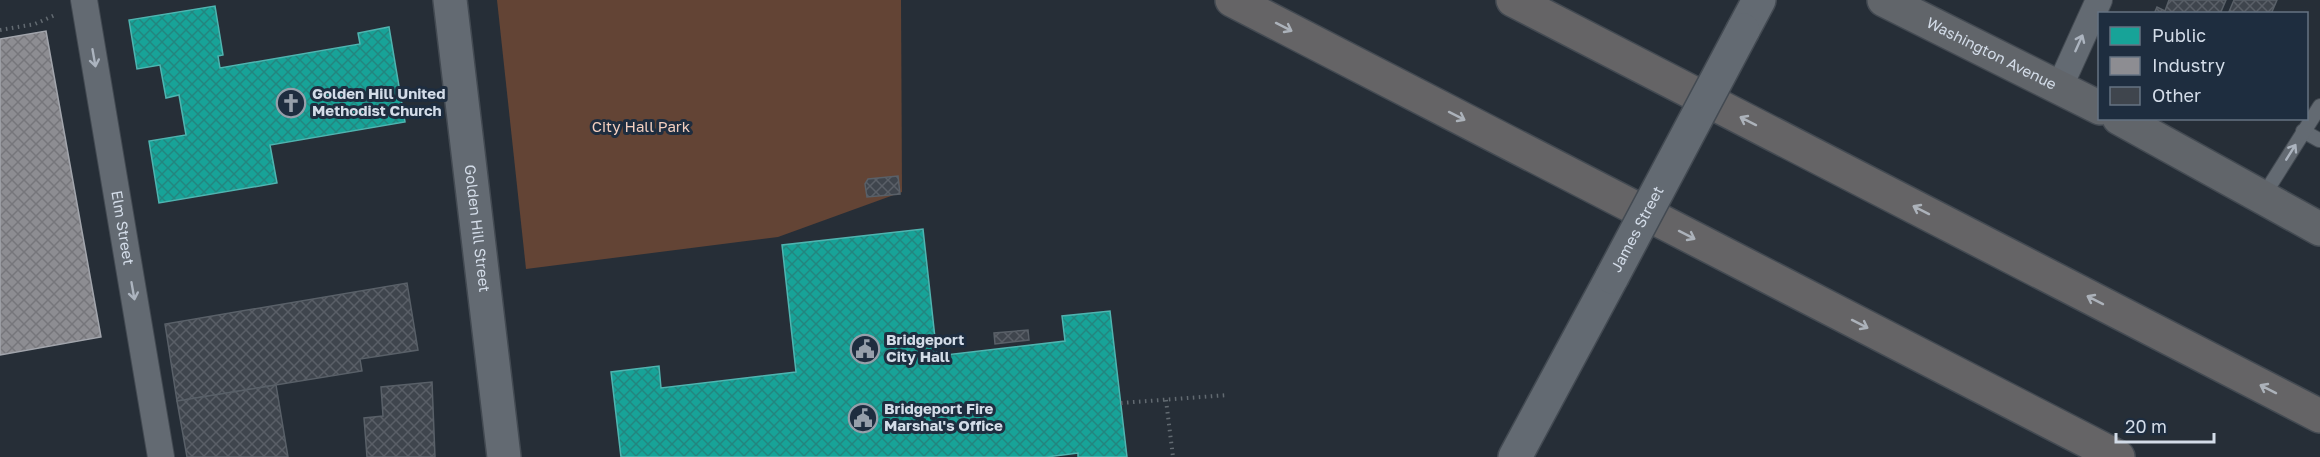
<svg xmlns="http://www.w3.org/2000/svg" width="2320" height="457" viewBox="0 0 2320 457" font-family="'Golos Text',sans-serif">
  <defs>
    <pattern id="public-cross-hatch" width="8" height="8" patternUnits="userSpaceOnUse" patternTransform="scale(1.5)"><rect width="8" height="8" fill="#17a398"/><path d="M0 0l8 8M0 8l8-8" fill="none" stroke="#23867f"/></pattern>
    <pattern id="industry-cross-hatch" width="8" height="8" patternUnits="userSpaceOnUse" patternTransform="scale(1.5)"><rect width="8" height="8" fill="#8d8d92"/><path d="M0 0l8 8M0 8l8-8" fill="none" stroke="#76767b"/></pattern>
    <pattern id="building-cross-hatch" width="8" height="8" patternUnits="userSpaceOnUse" patternTransform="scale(1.5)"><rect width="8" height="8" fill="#3f454d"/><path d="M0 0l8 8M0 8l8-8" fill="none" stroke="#5a5f67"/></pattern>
  </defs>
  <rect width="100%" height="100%" fill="#262e37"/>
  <!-- green -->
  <polygon fill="#634435" points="497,0 901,0 902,192 778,237 526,269"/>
  <!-- public -->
  <g fill="url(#public-cross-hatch)" stroke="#4fb4b0" stroke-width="1.5">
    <polygon points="215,6 223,55 218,56 220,68 360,44 358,33 389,27 405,122 270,145 277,183 159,203 149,141 186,135 179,95 166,98 160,65 137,69 129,20"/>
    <polygon points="923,229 937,356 1065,341 1062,316 1110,311 1127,457 1078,457 1078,453 1047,457 621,457 611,372 659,366 661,388 796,372 782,245"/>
  </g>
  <!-- industry -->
  <polygon fill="url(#industry-cross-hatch)" stroke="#a2a5ac" stroke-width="1.5" points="46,31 101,337 0,355 0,39"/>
  <!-- building -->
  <g fill="url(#building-cross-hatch)" stroke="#596068" stroke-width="1.5">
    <polygon points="2169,0 2226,0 2220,14 2154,14 2157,7 2165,11"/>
    <polygon points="2234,0 2277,0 2271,14 2228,14"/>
    <polygon points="898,176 900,194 867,197 865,184 868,179"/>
    <polygon points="407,283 418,350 360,359 362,371 177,401 165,324"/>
    <polygon points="1028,330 1029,340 995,344 994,333"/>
    <polygon points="432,382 435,457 367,457 364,418 383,416 381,387"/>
    <polygon points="276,385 288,457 187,457 177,401"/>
  </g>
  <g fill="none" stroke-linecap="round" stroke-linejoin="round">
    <!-- service casing -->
    <g stroke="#434a52" stroke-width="16">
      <g id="service">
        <polyline points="2303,131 2319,140"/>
        <polyline points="2262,198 2320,106"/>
      </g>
    </g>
    <!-- minor casing -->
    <g stroke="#434a52" stroke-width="28">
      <g id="minor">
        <path id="s1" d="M84,0l77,457"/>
        <polyline points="2060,86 2099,0"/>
      </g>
    </g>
    <!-- tertiary casing -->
    <g stroke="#434a52" stroke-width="36">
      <g id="tertiary">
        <path id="s2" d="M450,0l54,457"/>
        <polyline points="1743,30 1759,0"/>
        <polyline points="1515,457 1612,277"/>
      </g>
    </g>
    <!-- secondary casing -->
    <g stroke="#434a52" stroke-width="36">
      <g id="secondary">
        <path id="s3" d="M1884,0l216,108"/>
        <polyline points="2119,118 2320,229"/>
      </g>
    </g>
    <!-- motorway casing -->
    <g stroke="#434a52" stroke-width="36">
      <g id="motorway">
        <polyline points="1232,0 2118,457"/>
        <polyline points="1513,0 2320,416"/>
      </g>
    </g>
    <!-- path -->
    <g stroke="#626a71" stroke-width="4" stroke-dasharray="1.5 4.5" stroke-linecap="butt">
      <polyline points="0,30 35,24 55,15"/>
      <polyline points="1166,400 1173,457"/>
      <polyline points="1121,403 1228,395"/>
    </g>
    <!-- service -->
    <use href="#service" stroke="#636a72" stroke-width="14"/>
    <!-- minor -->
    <use href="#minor" stroke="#636a72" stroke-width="26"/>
    <!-- tertiary -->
    <use href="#tertiary" stroke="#636a72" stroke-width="33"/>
    <!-- secondary -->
    <use href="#secondary" stroke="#61656a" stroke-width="33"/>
    <!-- motorway -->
    <use href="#motorway" stroke="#656466" stroke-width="33"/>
    <!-- tertiary-bridge casing -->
    <g stroke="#434a52" stroke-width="36" stroke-linecap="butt">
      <g id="tertiary-bridge">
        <path id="s4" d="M1612,277l131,-247"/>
      </g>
    </g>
    <!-- tertiary-bridge -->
    <use href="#tertiary-bridge" stroke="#636a72" stroke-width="33"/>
  </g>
  <!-- one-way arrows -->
  <defs><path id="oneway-shaft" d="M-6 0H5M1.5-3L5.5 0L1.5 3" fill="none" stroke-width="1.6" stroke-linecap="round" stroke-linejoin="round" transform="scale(1.5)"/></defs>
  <g stroke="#acb2ba">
    <use href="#oneway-shaft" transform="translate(1284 27) rotate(27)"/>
    <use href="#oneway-shaft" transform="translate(1457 116) rotate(27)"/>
    <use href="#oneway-shaft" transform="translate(1748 121) rotate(-153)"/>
    <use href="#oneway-shaft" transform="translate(1921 210) rotate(-153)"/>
    <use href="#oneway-shaft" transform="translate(1687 235) rotate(27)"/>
    <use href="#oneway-shaft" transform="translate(2095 300) rotate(-153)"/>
    <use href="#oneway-shaft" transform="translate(1860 324) rotate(27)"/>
    <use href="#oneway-shaft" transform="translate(2268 389) rotate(-153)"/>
  </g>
  <g stroke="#acb4bf">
    <use href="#oneway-shaft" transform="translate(2079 43) rotate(-66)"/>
    <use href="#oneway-shaft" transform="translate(94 58) rotate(80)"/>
    <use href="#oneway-shaft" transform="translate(2291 152) rotate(-58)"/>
    <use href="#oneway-shaft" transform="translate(133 291) rotate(80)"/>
  </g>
  <!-- icons -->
  <defs>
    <g id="church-ring" transform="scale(1.5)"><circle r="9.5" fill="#1e2d3f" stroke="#969faa" stroke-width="1.5"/><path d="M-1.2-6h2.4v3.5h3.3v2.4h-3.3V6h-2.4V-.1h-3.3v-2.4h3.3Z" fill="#969faa"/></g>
    <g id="civic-ring" transform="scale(1.5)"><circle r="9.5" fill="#1e2d3f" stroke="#969faa" stroke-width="1.5"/><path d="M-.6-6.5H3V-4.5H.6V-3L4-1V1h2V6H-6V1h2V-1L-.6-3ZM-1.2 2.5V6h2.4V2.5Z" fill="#969faa"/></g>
  </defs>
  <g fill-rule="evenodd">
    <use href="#church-ring" x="291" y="103"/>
    <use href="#civic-ring" x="865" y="349"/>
    <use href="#civic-ring" x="863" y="418"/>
  </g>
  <g text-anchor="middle" stroke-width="6" stroke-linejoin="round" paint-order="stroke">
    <!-- street labels -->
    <g font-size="15" fill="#d3dce8" stroke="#1e2d3f">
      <text dy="5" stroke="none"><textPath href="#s3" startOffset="120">Washington Avenue</textPath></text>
      <text dy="5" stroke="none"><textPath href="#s1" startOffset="231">Elm Street</textPath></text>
      <text dy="5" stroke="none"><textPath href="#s2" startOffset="230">Golden Hill Street</textPath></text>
      <text dy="5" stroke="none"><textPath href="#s4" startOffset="54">James Street</textPath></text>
    </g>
    <!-- poi labels -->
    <g font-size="15" font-weight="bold" fill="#d3dce8" stroke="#1e2d3f" text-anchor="start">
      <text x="312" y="99">Golden Hill United<tspan x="312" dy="17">Methodist Church</tspan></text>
      <text x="886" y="345">Bridgeport<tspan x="886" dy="17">City Hall</tspan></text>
      <text x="884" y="414">Bridgeport Fire<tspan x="884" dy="17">Marshal's Office</tspan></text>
    </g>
    <!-- park labels -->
    <g font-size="15" fill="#f3cfbf" stroke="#1e2d3f">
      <text x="641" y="132">City Hall Park</text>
    </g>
  </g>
  <!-- legend -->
  <rect x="2098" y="12" width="210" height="108" fill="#1e2d3f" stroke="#667383" stroke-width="1.5"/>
  <rect x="2110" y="27" width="30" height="18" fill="#17a398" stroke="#667383" stroke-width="1.5"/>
  <text x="2152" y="42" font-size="18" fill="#d3dce8">Public</text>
  <rect x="2110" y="57" width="30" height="18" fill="#8d8d92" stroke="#667383" stroke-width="1.5"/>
  <text x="2152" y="72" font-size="18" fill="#d3dce8">Industry</text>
  <rect x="2110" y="87" width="30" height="18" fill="#3f454d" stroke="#667383" stroke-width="1.5"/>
  <text x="2152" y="102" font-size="18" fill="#d3dce8">Other</text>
  <!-- scale -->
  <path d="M2116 433v9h98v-9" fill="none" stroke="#d3dce8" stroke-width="3"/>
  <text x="2125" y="433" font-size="18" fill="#d3dce8" stroke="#1e2d3f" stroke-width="4.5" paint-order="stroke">20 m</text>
</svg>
